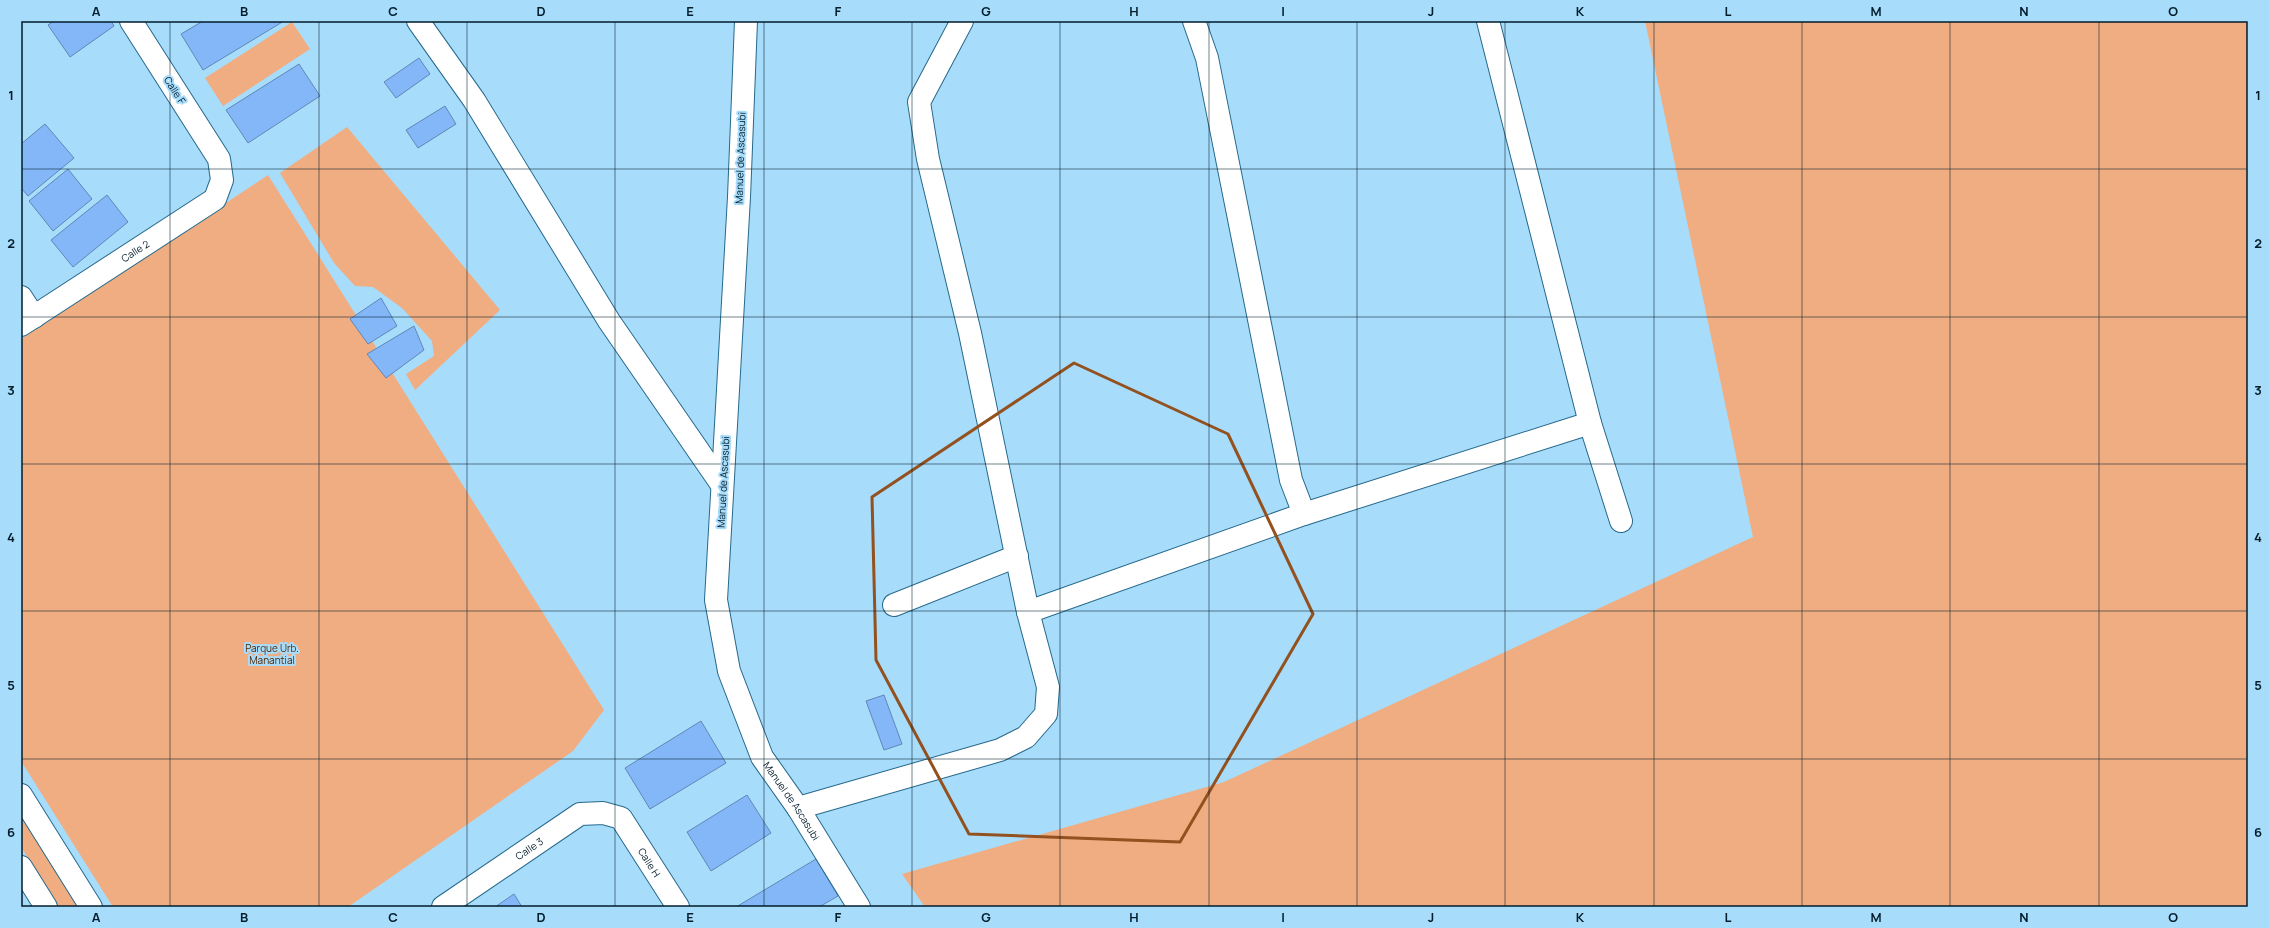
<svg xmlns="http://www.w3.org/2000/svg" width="2269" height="928" viewBox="0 0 2269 928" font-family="Manrope,sans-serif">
  <rect width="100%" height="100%" fill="#a8dcfb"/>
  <!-- green -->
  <g fill="#f0ad81">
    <polygon points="1645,21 2248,21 2248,907 925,907 902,874 1224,782 1753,537"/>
    <polygon points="292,22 310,49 223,106 205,78"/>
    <polygon points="347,127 500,310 415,390 406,374 434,356 432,341 402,308 373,287 355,286 334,263 280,173"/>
    <polygon points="268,175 604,710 573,751 348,907 113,907 21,761 21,339"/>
    <polygon points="21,809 83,907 59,907 21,847"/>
  </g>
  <!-- building -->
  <g fill="#84b7f7" stroke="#6087b7">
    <polygon points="54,21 111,21 114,26 70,57 48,25"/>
    <polygon points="203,21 284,21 203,70 181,34"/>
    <polygon points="419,58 430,74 396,98 384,82"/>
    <polygon points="299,64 320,96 248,143 226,110"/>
    <polygon points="445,106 456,124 418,148 406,130"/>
    <polygon points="45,124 74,158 28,196 21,188 21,144"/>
    <polygon points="68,169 92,199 53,231 29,201"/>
    <polygon points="107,195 128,222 73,267 51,240"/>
    <polygon points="381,298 397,326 368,344 350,319"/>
    <polygon points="414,326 424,350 386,378 367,354"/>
    <polygon points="884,695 902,744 884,750 866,701"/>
    <polygon points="701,721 726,763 650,809 625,768"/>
    <polygon points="747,795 771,833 711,871 687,832"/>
    <polygon points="816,859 838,896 819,907 736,907"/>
    <polygon points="514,894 522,907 495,907"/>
  </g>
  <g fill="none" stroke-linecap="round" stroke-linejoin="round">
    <!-- minor casing -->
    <g stroke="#26698b" stroke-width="24">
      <g id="minor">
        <polyline points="418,21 474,100 609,321 722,485"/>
        <path id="s1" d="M746,21l-7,176 -23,403 13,71 33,86 36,51 61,99"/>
        <polyline points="1194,21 1207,58 1291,480 1304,514"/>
        <polyline points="1488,21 1590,423 1621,521"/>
        <polyline points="21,297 34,317"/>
        <path id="s2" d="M21,325l194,-126 7,-19 -3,-21 -88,-138"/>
        <polyline points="894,605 1017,556"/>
        <polyline points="1028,612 1304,514 1590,423"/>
        <polyline points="21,795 91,907"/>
        <polyline points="798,808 1000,750 1026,737 1046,714 1048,687 1028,612 970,333 928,159 919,102 962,21"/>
        <polyline points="21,867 46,907"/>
        <path id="s3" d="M443,907l137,-93 23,-1 18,5 57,89"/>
      </g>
    </g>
    <!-- minor -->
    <use href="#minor" stroke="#fff" stroke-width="22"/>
  </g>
  <!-- marked area -->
  <path fill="none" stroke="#92511e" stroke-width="3" stroke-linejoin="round" d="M1074,363l154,71 85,180 -133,228 -211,-8 -93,-174 -4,-163z"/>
  <!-- grid -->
  <path fill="none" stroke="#021d2b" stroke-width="1" stroke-opacity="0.55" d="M170,21v886M319,21v886M467,21v886M615,21v886M764,21v886M912,21v886M1060,21v886M1209,21v886M1357,21v886M1505,21v886M1654,21v886M1802,21v886M1950,21v886M2099,21v886M21,169h2227M21,317h2227M21,464h2227M21,611h2227M21,759h2227"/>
  <g text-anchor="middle" stroke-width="4" stroke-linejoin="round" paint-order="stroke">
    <!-- street labels -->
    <g font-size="10" fill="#021d2b" stroke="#a8dcfb">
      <text transform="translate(175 90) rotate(57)" y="4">Calle F</text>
      <text transform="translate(740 158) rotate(-88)" y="4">Manuel de Ascasubi</text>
      <text dy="4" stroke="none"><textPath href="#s2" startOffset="136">Calle 2</textPath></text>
      <text transform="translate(723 482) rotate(-87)" y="4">Manuel de Ascasubi</text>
      <text dy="4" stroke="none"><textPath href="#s1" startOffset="797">Manuel de Ascasubi</textPath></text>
      <text dy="4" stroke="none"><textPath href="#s3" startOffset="104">Calle 3</textPath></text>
      <text dy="4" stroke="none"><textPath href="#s3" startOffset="260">Calle H</textPath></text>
    </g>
    <!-- park labels -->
    <g font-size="10" fill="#532600" stroke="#a8dcfb">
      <text x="272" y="652">Parque Urb.<tspan x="272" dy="12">Manantial</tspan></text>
    </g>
  </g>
  <!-- border -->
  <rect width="2269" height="928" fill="none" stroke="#a8dcfb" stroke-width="44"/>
  <rect x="22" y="22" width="2225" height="884" fill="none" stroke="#021d2b" stroke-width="1.5"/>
  <g font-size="13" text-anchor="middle" font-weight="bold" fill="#021d2b">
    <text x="96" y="16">A</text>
    <text x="244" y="16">B</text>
    <text x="393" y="16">C</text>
    <text x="541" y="16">D</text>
    <text x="690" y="16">E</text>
    <text x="838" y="16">F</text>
    <text x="986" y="16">G</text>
    <text x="1134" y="16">H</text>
    <text x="1283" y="16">I</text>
    <text x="1431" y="16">J</text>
    <text x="1580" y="16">K</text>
    <text x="1728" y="16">L</text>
    <text x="1876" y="16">M</text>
    <text x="2024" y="16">N</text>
    <text x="2173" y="16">O</text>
    <text x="11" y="100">1</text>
    <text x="2258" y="100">1</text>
    <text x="11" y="248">2</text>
    <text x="2258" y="248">2</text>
    <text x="11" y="395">3</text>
    <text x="2258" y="395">3</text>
    <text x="11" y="542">4</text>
    <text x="2258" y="542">4</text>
    <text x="11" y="690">5</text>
    <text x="2258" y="690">5</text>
    <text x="11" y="837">6</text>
    <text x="2258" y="837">6</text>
    <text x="96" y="922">A</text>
    <text x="244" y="922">B</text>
    <text x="393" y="922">C</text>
    <text x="541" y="922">D</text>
    <text x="690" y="922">E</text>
    <text x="838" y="922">F</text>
    <text x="986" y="922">G</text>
    <text x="1134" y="922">H</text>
    <text x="1283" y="922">I</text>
    <text x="1431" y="922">J</text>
    <text x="1580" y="922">K</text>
    <text x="1728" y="922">L</text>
    <text x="1876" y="922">M</text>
    <text x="2024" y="922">N</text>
    <text x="2173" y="922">O</text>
  </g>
</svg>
